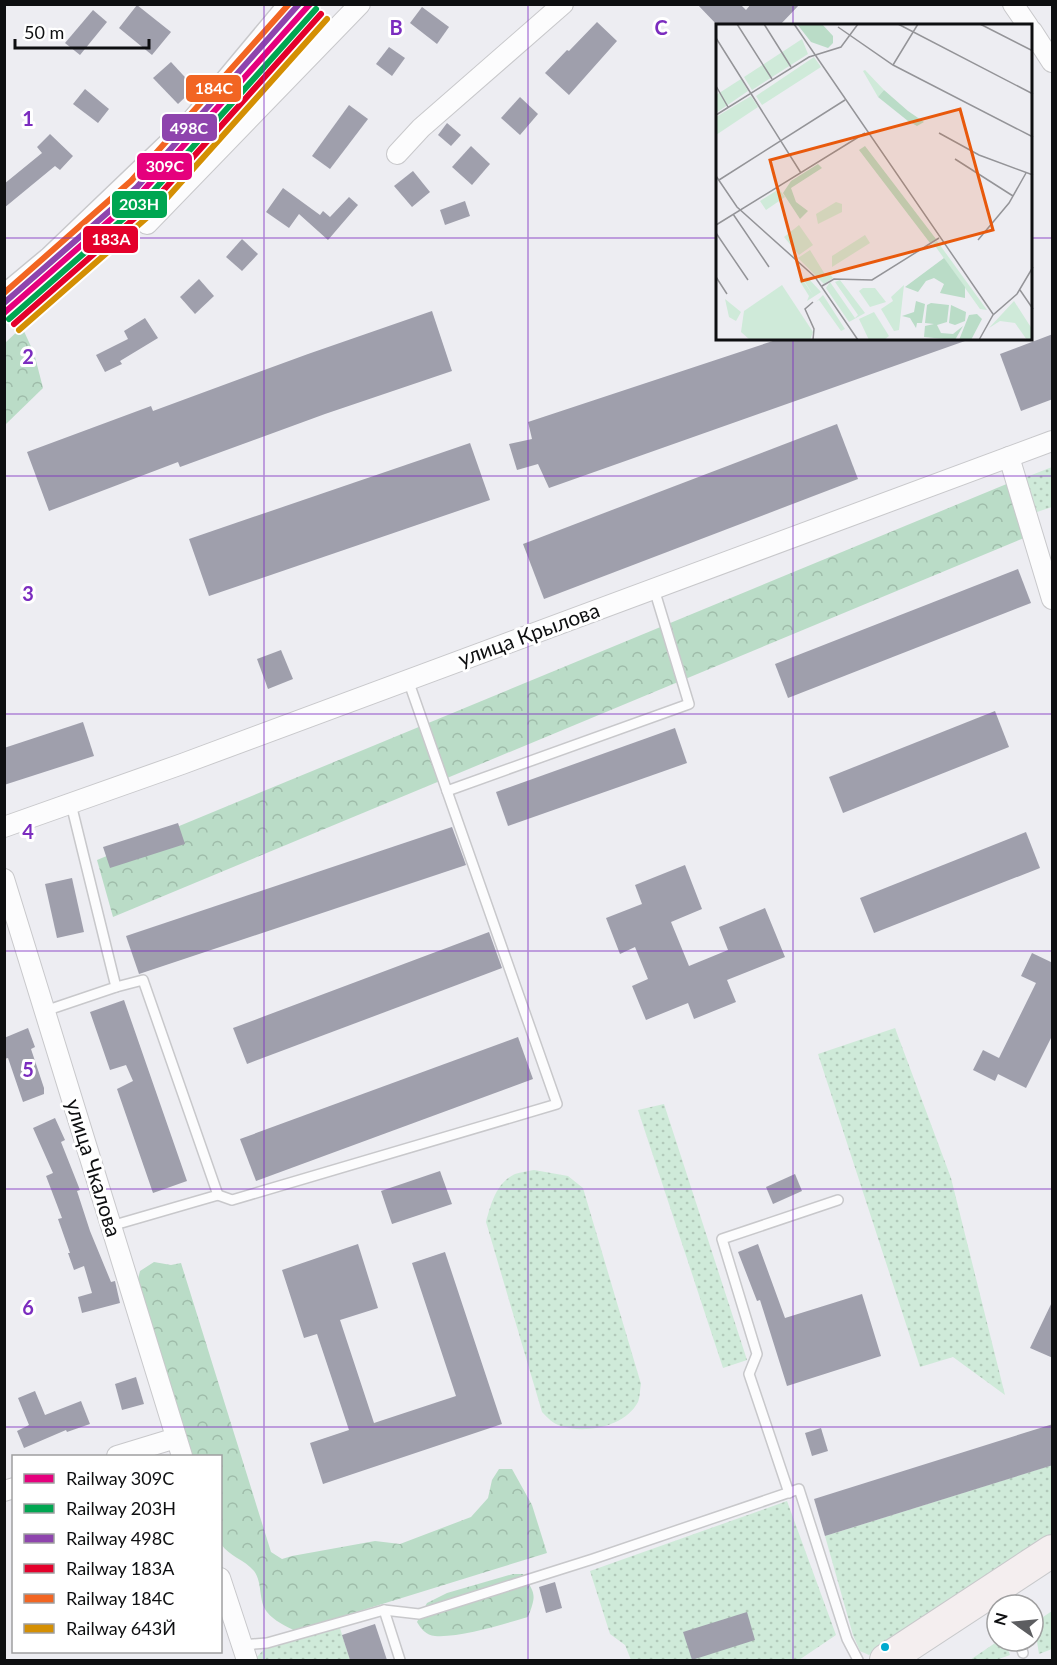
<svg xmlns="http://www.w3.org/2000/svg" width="1057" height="1665" viewBox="0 0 1057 1665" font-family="Lato,sans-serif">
  <defs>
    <pattern id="grass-dots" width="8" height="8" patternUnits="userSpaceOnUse" patternTransform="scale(1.5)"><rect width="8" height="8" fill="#cfead9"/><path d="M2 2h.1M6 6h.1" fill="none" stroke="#b1c8b9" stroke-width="1.8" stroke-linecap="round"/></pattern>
    <pattern id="forest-crowns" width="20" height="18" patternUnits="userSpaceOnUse" patternTransform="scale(1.5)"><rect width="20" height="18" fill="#badcc7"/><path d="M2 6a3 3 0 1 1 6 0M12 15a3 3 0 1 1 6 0" fill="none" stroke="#9fbcaa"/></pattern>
  </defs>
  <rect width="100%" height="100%" fill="#ededf2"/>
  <!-- grass -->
  <g fill="url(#grass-dots)">
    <polygon points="1052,467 1052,507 1034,513 1024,478"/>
    <polygon points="895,1028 951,1178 1005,1395 953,1357 920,1367 818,1054"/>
    <polygon points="664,1104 747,1360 723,1368 638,1110"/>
    <path d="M534,1170l34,6 15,12 58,196c-1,5 -1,13 -3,18 -13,25 -53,32 -77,24 -8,-2 -13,-8 -19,-14l-56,-190c5,-18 10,-39 29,-48 6,-2 13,-3 19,-4z"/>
    <polygon points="1052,1465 1052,1539 869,1655 860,1651 853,1635 825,1536"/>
    <polygon points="787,1501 836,1635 799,1660 631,1660 625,1645 610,1634 590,1571"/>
    <polygon points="1052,1611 1052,1649 1039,1654 1034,1623"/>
    <polygon points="339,1625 350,1660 257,1660 257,1657 265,1648"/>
    <polygon points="998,1641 1005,1641 1010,1655 996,1660 970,1660"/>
  </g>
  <!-- forest -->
  <g fill="url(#forest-crowns)">
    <polygon points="22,327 34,353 43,388 5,425 5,343"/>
    <polygon points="1009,483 1024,538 113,917 97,860"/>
    <path d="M154,1262l17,3 10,-2 90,289 11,7 10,-3 83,-15 25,3 71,-27 17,-19 4,-18 7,-11h13l20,36 15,48 -252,78c-9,-5 -21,-10 -28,-19 -9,-11 -4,-29 -13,-41 -9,-11 -25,-15 -33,-27l-1,-88h-28l-54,-177 2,-8z"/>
    <path d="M513,1574h10c12,20 14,20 5,43 -24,7 -69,21 -93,19 -9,-1 -14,-7 -18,-14l10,-19 20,-10z"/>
  </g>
  <!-- building -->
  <g fill="#9f9fac">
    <polygon points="697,4 740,4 746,10 751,4 800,4 779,26 718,26"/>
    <polygon points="137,5 171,32 152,55 119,28"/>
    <polygon points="422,7 449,27 437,44 410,23"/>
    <polygon points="93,10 107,22 80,55 65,43"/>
    <polygon points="597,22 617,41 569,95 545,73 567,50 569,51"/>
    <polygon points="389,47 405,58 392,76 376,64"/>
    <polygon points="171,62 195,88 178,104 153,78"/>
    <polygon points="85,89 109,109 98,123 73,104"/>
    <polygon points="520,97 538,114 520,135 501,118"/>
    <polygon points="349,105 368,119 330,169 312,156"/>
    <polygon points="447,123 461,135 451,146 438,135"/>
    <polygon points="50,134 73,156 60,170 55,166 4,208 4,184 42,153 37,147"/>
    <polygon points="471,146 490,164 472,185 452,167"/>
    <polygon points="413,171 430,192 412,207 394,186"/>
    <polygon points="283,188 320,215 323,211 330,217 349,197 358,205 328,240 299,214 289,228 266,212"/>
    <polygon points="465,201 470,216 445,225 440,210"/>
    <polygon points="242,239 258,254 242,271 226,257"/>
    <polygon points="199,279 214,296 195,314 180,297"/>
    <polygon points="432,311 452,371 325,414 180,467 178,462 49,511 27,452 151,406 153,411 308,354"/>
    <polygon points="145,318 158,338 120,361 122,364 105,372 96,355 128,339 124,331"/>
    <polygon points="1053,334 1053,399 1021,411 1000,354"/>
    <polygon points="779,339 965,339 965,341 549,488 538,464 517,470 509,444 532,439 528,422"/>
    <polygon points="837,424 858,479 544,599 523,544"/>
    <polygon points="470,443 490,500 209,596 189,539"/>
    <polygon points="1018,569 1031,603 788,698 775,664"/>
    <polygon points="281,650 293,679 268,689 257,659"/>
    <polygon points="995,711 1009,747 843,813 829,777"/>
    <polygon points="83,722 94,756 4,785 4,748"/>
    <polygon points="675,728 687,763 508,826 496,792"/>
    <polygon points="178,823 185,844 110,868 103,847"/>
    <polygon points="452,827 466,865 139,974 126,936"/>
    <polygon points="1026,832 1040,868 874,933 860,898"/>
    <polygon points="685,865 702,909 671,922 689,966 728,950 719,927 765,908 785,957 727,980 736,1002 694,1019 688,1003 646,1020 632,986 648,979 635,947 620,954 606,918 642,904 635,885"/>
    <polygon points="72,878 84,932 57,938 45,884"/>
    <polygon points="489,932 502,968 247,1064 233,1028"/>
    <polygon points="1032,953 1053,963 1053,1034 1026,1088 998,1074 995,1081 973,1070 983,1050 999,1058 1036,983 1021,976"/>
    <polygon points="124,1000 187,1181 153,1193 117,1089 133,1081 126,1065 110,1070 90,1012"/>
    <polygon points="28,1028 35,1047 31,1049 44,1088 44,1094 23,1102 8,1058 4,1059 4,1038"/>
    <polygon points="518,1037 533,1079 256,1181 240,1139"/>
    <polygon points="55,1118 65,1140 61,1142 80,1190 77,1191 90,1231 111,1282 115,1281 120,1303 82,1313 78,1297 92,1293 84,1266 74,1270 68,1253 70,1253 58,1219 62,1218 46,1176 53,1173 33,1128"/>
    <polygon points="440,1171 452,1204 392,1224 381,1191"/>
    <polygon points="795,1174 802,1191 773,1204 766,1187"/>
    <polygon points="358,1244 378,1308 340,1320 374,1423 456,1396 412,1263 445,1252 502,1424 323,1484 310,1443 349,1430 317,1334 304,1338 282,1270"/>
    <polygon points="758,1244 785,1318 862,1294 881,1356 787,1386 760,1300 757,1301 738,1252"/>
    <polygon points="1053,1300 1053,1358 1030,1348"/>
    <polygon points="136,1377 144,1404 122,1410 115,1384"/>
    <polygon points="35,1391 45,1415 81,1401 90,1424 67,1432 66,1430 24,1448 17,1431 29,1425 18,1398"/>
    <polygon points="1053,1424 1053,1465 825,1536 814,1499"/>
    <polygon points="821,1428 828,1451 812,1456 805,1433"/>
    <polygon points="555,1582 562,1608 546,1613 539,1587"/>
    <polygon points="747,1612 755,1640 692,1660 683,1632"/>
    <polygon points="375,1624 387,1660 350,1660 342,1635"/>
  </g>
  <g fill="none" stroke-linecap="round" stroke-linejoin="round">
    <!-- service casing -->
    <g stroke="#c8c8cb" stroke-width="12">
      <g id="service">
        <polyline points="4,288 46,253 187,118 282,4"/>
        <polyline points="447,791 689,704 654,589"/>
        <polyline points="45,1011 116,987 71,804"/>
        <polyline points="218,1195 232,1200 557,1104 408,680"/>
        <polyline points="111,1226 218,1195 143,980 116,987"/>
        <polyline points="789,1493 749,1374 757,1354 722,1239 838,1200"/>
        <polyline points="384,1610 400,1660"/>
        <polyline points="1019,1641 1023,1653"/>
        <polyline points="242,1645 267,1643 384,1610 419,1614 593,1559 799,1489 847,1639 858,1660"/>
      </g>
    </g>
    <!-- minor casing -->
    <g stroke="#c8c8cb" stroke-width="22">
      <g id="minor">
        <polyline points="1013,4 1028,26"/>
        <polyline points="1032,31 1052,62"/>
        <polyline points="397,154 421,128 563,4"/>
        <polyline points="147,224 360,4"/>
        <polyline points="1009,457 1052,599"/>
        <polyline points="4,827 182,764 1052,441"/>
        <polyline points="4,879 182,1456"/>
        <polyline points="117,1456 176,1438"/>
        <polyline points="4,1491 14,1488"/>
        <polyline points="220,1578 247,1660"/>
      </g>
    </g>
    <!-- primary casing -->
    <g stroke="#c8c9cb" stroke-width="34">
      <polyline id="primary" points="886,1660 1052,1551"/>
    </g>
    <!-- service -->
    <use href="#service" stroke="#fcfcfd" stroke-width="9"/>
    <!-- minor -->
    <use href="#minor" stroke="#fcfcfd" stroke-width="20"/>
    <!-- primary -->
    <use href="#primary" stroke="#f4eeef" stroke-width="32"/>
    <!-- rail-1 casing -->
    <g stroke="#fff" stroke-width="10">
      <polyline id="rail-1" points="4,313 142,192 310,4"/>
    </g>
    <!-- rail-2 casing -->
    <g stroke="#fff" stroke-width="10">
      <polyline id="rail-2" points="9,319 148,197 316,9"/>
    </g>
    <!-- rail-3 casing -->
    <g stroke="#fff" stroke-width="10">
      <polyline id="rail-3" points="4,303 137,187 299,4"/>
    </g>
    <!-- rail-4 casing -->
    <g stroke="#fff" stroke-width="10">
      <polyline id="rail-4" points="14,324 153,202 321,14"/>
    </g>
    <!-- rail-5 casing -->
    <g stroke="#fff" stroke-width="10">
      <polyline id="rail-5" points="4,293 131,181 289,4"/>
    </g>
    <!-- rail-6 casing -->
    <g stroke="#fff" stroke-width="10">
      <polyline id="rail-6" points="19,330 159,207 327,19"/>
    </g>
    <!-- rail-1 -->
    <use href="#rail-1" stroke="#e5007d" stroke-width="6"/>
    <!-- rail-2 -->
    <use href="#rail-2" stroke="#00a651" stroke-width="6"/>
    <!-- rail-3 -->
    <use href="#rail-3" stroke="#8e44ad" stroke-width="6"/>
    <!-- rail-4 -->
    <use href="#rail-4" stroke="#e4002b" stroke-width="6"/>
    <!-- rail-5 -->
    <use href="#rail-5" stroke="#f26522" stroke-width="6"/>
    <!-- rail-6 -->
    <use href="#rail-6" stroke="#d48f03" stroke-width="6"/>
  </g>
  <!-- grid -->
  <path fill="none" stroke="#7b2cbf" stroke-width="1.5" stroke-opacity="0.55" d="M264,4v1656M528,4v1656M793,4v22M4,238h714M1032,238h20M793,339v1321M4,476h1048M4,714h1048M4,951h1048M4,1189h1048M4,1427h1048"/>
  <!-- markers -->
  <circle fill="#00a9ce" stroke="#fff" stroke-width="2" cx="885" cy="1647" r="5"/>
  <g text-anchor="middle" stroke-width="6" stroke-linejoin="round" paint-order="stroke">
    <!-- street labels -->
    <g font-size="21" fill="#0e0f11" stroke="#fff">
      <text transform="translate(529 635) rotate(-20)" y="7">улица Крылова</text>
      <text transform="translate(93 1168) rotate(73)" y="7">улица Чкалова</text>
    </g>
  </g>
  <!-- overview -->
  <g transform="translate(716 24)">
    <rect width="316" height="316" fill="#ededf2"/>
    <path d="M86,15l6,15 -56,36 -8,-13zM98,33l7,10 -59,38 -6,-9zM149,46l19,20 -6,7 -15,-26zM25,55l7,12 -32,22v-18zM35,72l7,11 -42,28v-18zM63,165l6,8 -19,13 -6,-9zM120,178l6,2v8l-24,12 -2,-10zM83,201l14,20 -14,10 -15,-18zM149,211l5,8 -38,24v-11zM221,217l50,69 -7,-1 -47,-66zM94,226l16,26 4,-2 3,4 -9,6 -26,-26zM91,253l14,15 -14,9 2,-5 -10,-16 3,-1 11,16 -10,-16zM124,256l25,33 -16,9 -23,-34 4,-6 25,36 3,-3 -23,-33zM188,261l-5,45 -5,1 -13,-22 12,-8 -2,-4zM147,264h12l11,14 -16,5 -11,-16zM107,271l22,34 -4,2 -22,-31 -3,2zM9,275l16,13 -5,9 -7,-4zM298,277l18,28v11h-5l-12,-17 -15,-2 -11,7zM158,288l15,24 -5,4h-15l-10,-21z" fill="#cfead9"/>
    <path d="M81,0h25l11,12v7l-5,5 -17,-6zM168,66l24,21 16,11 -7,4 -9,-5 -30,-24zM149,122l71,93 -6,4 -71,-93zM102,140l4,4 -31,20 5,14 12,9 -8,8 -17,-26 8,-12zM228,234l21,29v11l-25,-5 4,-9 -10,-6 -8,3 -8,11 -13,-5zM200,277l9,3 -3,19h-5l-1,5 -6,-10 -8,-2 12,-4zM215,279l18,2 -2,17 -10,3 4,8 12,1 10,-8 -8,14 -31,-3 1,-11 9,-2 -9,-1 2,-18zM235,281l15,7 -1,9 -10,4 -6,-2zM261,290l5,5 -11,21h-12l10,-25z" fill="#badcc7"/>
    <path d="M66,261l31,47 -3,8h-60l-9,-8 3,-21z" fill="#cfead9"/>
    <path fill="none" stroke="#949498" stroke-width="1.5" d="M21,0l35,55M48,0l27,43M78,0l199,290M182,0l135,70M264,0l53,27M122,3l55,38 140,72M0,14l85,135M177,41l25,-41M0,62l12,21M0,91l93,-58 32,-10 17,-23M223,109l40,22 54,20M239,135l58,37M0,152l21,31 78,70 43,63M3,156l126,-80M17,190l36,53M0,201l149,-92M0,209l32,47M262,216l31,-37 17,-30M0,253l11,17M106,262l12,-7 38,1 67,-42M304,266l13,19M97,278l-8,7 9,20 -1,11M263,316l14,-25 24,-21 16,-27"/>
    <path fill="#e8590c" fill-opacity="0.15" stroke="#e8590c" stroke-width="3" d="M244,85l33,121 -191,51 -32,-121z"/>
    <rect width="316" height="316" fill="none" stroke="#0e0f11" stroke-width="3"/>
  </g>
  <g font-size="20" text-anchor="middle" font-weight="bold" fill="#7b2cbf" stroke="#fff" stroke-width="6" stroke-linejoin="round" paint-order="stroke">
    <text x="396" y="35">B</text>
    <text x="661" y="35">C</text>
    <text x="28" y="126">1</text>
    <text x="28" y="364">2</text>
    <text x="28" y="601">3</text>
    <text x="28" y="839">4</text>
    <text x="28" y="1077">5</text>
    <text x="28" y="1315">6</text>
  </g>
  <g stroke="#fff" stroke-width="2">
    <rect x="185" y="74" width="57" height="29" rx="6" fill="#f26522"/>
    <rect x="161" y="113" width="57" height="29" rx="6" fill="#8e44ad"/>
    <rect x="136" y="152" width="57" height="29" rx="6" fill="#e5007d"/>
    <rect x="111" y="190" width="57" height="29" rx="6" fill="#00a651"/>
    <rect x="82" y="225" width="57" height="29" rx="6" fill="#e4002b"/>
  </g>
  <g font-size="16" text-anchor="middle" font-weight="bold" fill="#fff">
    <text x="214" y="94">184С</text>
    <text x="189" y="134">498С</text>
    <text x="165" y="172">309С</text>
    <text x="139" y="210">203Н</text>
    <text x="111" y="245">183А</text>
  </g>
  <!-- border -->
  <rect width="1057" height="1665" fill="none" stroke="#0e0f11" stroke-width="12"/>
  <!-- legend -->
  <rect x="12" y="1455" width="210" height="198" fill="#ffffff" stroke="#9f9fa0" stroke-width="1.5"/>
  <rect x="24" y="1474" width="30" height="9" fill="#e5007d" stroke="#9f9fa0" stroke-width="1.5"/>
  <text x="66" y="1485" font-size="18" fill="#0e0f11">Railway 309С</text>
  <rect x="24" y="1504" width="30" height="9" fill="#00a651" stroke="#9f9fa0" stroke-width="1.5"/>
  <text x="66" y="1515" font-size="18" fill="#0e0f11">Railway 203Н</text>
  <rect x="24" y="1534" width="30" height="9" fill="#8e44ad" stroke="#9f9fa0" stroke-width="1.5"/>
  <text x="66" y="1545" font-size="18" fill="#0e0f11">Railway 498С</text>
  <rect x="24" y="1564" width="30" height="9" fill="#e4002b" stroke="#9f9fa0" stroke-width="1.5"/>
  <text x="66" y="1575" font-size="18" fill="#0e0f11">Railway 183А</text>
  <rect x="24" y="1594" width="30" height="9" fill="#f26522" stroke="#9f9fa0" stroke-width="1.5"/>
  <text x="66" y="1605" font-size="18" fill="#0e0f11">Railway 184С</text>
  <rect x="24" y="1624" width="30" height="9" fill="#d48f03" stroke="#9f9fa0" stroke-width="1.5"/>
  <text x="66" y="1635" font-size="18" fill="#0e0f11">Railway 643Й</text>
  <!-- north arrow -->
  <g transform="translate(1015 1623) rotate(285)"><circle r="28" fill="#ffffff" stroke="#9f9fa0" stroke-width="1.5"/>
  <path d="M0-4.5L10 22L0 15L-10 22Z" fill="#5c5d60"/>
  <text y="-9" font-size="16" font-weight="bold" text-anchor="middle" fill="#0e0f11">N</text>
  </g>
  <!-- scale -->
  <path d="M15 39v9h134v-9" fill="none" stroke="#0e0f11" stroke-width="3"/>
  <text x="24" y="39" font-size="18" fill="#0e0f11" stroke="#ffffff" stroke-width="4.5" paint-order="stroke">50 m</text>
</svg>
